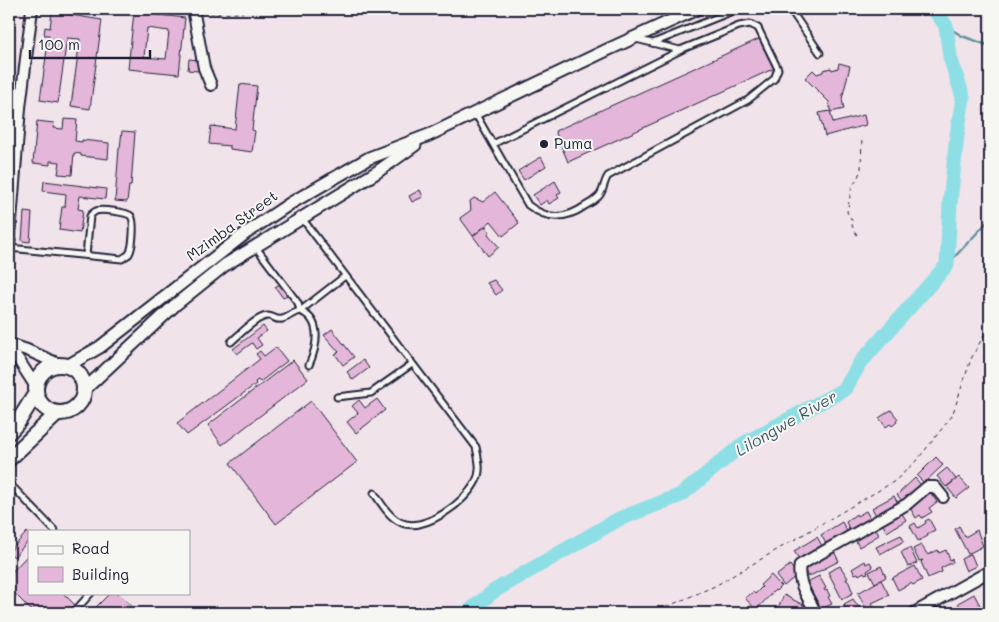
<svg xmlns="http://www.w3.org/2000/svg" width="999" height="622" viewBox="0 0 999 622" font-family="Mali,sans-serif">
  <rect width="100%" height="100%" fill="#f1e3ea"/>
  <filter id="ink" filterUnits="userSpaceOnUse"><feTurbulence type="fractalNoise" baseFrequency=".02" numOctaves="2"/><feDisplacementMap in="SourceGraphic" scale="10" xChannelSelector="R" yChannelSelector="G"/><feConvolveMatrix kernelMatrix="1 2 1 2 8 2 1 2 1" color-interpolation-filters="sRGB"/></filter>
  <g filter="url(#ink)">
    <g fill="none" stroke-linecap="round" stroke-linejoin="round">
      <!-- stream -->
      <g stroke="#6393a1" stroke-width="2.5">
        <polyline points="946,26 962,36 990,46"/>
        <polyline points="947,265 990,219"/>
      </g>
      <!-- river -->
      <polyline stroke="#8edfe5" stroke-width="15" points="467,613 494,591 619,519 681,495 743,444 845,389 860,363 947,265 950,203 957,135 963,97 950,57 946,26 934,9"/>
    </g>
    <!-- building -->
    <g fill="#e4b6d9" stroke="#22223b" fill-rule="evenodd">
      <polygon points="52,12 102,20 90,109 71,106 80,39 67,38 58,103 40,100 49,35 44,35 45,27 50,28"/>
      <path d="M134,12l51,6 -6,56 -51,-5zM147,28l22,3 -3,28 -22,-2z"/>
      <polygon points="761,38 775,68 568,162 555,131"/>
      <polygon points="189,59 199,60 198,71 188,70"/>
      <polygon points="839,63 850,66 842,99 844,109 831,112 829,102 805,78 813,70 817,74 823,72 823,70 831,68 832,70 838,68"/>
      <polygon points="240,84 257,86 252,130 255,131 252,152 230,149 230,146 209,144 211,126 235,129"/>
      <polygon points="830,111 833,123 864,115 866,125 825,136 819,113"/>
      <polygon points="64,119 77,120 75,141 82,142 82,140 109,143 108,159 81,156 81,154 74,153 72,175 58,174 60,162 50,161 50,165 33,163 37,121 54,123 53,128 63,129"/>
      <polygon points="122,131 135,132 131,186 129,186 127,202 115,201 119,148 120,148"/>
      <polygon points="541,157 546,166 524,180 518,171"/>
      <polygon points="44,181 106,189 105,199 80,196 78,209 83,210 80,233 59,230 62,207 65,207 66,194 43,191"/>
      <polygon points="555,181 561,192 557,195 559,198 549,204 547,200 540,205 533,195"/>
      <polygon points="420,190 423,197 412,202 409,196"/>
      <polygon points="495,192 519,223 503,236 491,221 473,236 460,218 471,210 470,201 474,198 483,202"/>
      <polygon points="24,212 32,213 30,242 22,241"/>
      <polygon points="486,226 490,232 488,234 499,247 488,256 473,236"/>
      <polygon points="494,280 502,290 496,295 487,283"/>
      <polygon points="280,284 288,294 283,298 275,287"/>
      <polygon points="263,326 267,331 257,338 262,345 256,349 252,343 237,354 233,349"/>
      <polygon points="332,329 354,357 343,365 335,354 339,352 324,335"/>
      <polygon points="276,347 287,361 260,382 258,380 255,382 256,384 187,435 177,423 260,359 256,354 260,351 264,356"/>
      <polygon points="293,360 308,379 222,445 208,425"/>
      <polygon points="363,360 369,368 353,380 347,372"/>
      <polygon points="377,399 385,410 356,433 347,422 358,413 352,406 359,400 365,408"/>
      <polygon points="311,401 357,462 276,524 230,463"/>
      <polygon points="891,410 898,419 896,420 897,422 892,426 890,424 886,427 879,418"/>
      <polygon points="936,457 943,465 924,483 917,476"/>
      <polygon points="947,468 956,479 946,487 937,476"/>
      <polygon points="959,477 969,488 956,498 947,487"/>
      <polygon points="915,478 922,486 904,503 897,495"/>
      <polygon points="930,492 937,502 929,508 932,512 922,518 920,515 916,518 909,506"/>
      <polygon points="894,496 899,505 878,519 872,508"/>
      <polygon points="866,511 871,520 851,533 846,522 856,514 857,516"/>
      <polygon points="901,512 906,520 887,532 882,523"/>
      <polygon points="929,519 935,530 927,534 928,536 918,541 910,526 915,523 918,528 926,523 925,521"/>
      <polygon points="842,522 848,533 828,547 821,535"/>
      <polygon points="874,526 879,535 859,547 854,537"/>
      <polygon points="959,526 965,537 977,530 983,546 968,554 955,529"/>
      <polygon points="27,532 29,534 29,540 14,557 9,552"/>
      <polygon points="901,535 904,541 880,554 876,547"/>
      <polygon points="817,537 824,549 800,561 794,551"/>
      <polygon points="921,545 928,555 938,550 939,553 946,550 950,560 952,559 953,562 941,568 942,572 928,578 921,562 923,560 919,561 913,549"/>
      <polygon points="910,548 917,563 908,567 901,552"/>
      <polygon points="833,550 839,561 808,577 803,566"/>
      <polygon points="971,554 976,566 966,571 961,559"/>
      <polygon points="26,557 29,559 29,593 63,593 75,605 67,613 34,613 9,588 9,575"/>
      <polygon points="865,561 866,564 870,562 873,567 867,571 868,573 865,574 864,572 859,575 858,573 855,574 852,569"/>
      <polygon points="790,565 797,575 784,586 776,576"/>
      <polygon points="840,566 848,578 846,579 847,581 848,580 853,593 842,599 828,572"/>
      <polygon points="881,566 886,577 875,583 869,572"/>
      <polygon points="915,566 922,580 913,585 911,583 898,590 892,578"/>
      <polygon points="771,575 781,586 776,591 775,590 756,610 745,598 753,592 755,594 762,587 760,585"/>
      <polygon points="819,576 826,588 824,589 825,591 827,590 830,596 828,597 832,604 821,609 807,582"/>
      <polygon points="881,580 889,595 872,603 874,607 867,611 858,593"/>
      <polygon points="110,593 118,593 139,613 98,613 94,609"/>
      <polygon points="974,594 984,613 964,613 958,603"/>
      <polygon points="784,595 807,607 804,613 788,613 778,608"/>
      <polygon points="853,599 860,609 859,611 861,610 862,613 847,613 844,604"/>
    </g>
    <g fill="none" stroke-linecap="round" stroke-linejoin="round">
      <!-- service casing -->
      <g stroke="#22223b" stroke-width="9">
        <g id="service">
          <polyline points="790,9 820,53"/>
          <polyline points="653,43 738,9"/>
          <path d="M475,113l53,92c19,15 37,15 57,1 4,-2 9,-5 13,-9 6,-5 5,-14 10,-21l140,-76 26,-21 4,-10 -20,-41 -8,-4 -11,2 -59,24 -44,-11"/>
          <polyline points="493,144 681,50"/>
          <path d="M301,217l175,230c2,11 6,23 0,34 -10,21 -53,53 -76,41 -11,-5 -19,-19 -26,-29"/>
          <path d="M255,246l43,57 2,8c23,9 17,36 9,54"/>
          <path d="M9,248l113,11c2,-2 5,-3 7,-5 4,-6 6,-33 2,-38 -4,-4 -30,-7 -35,-5 -4,2 -3,2 -6,5l-4,39"/>
          <path d="M231,342c8,-7 25,-25 36,-26 5,-1 9,5 15,3 6,-1 11,-7 18,-8l45,-35"/>
          <polyline points="337,397 371,393 412,364"/>
          <polyline points="9,483 55,531"/>
          <polyline points="73,613 91,593"/>
        </g>
      </g>
      <!-- minor casing -->
      <g stroke="#22223b" stroke-width="14">
        <g id="minor">
          <polyline points="191,9 194,14 204,68 211,85"/>
          <polyline points="9,246 20,108 32,9"/>
          <polyline points="9,344 27,350 61,365"/>
          <polyline points="9,349 18,359 36,387"/>
          <path d="M816,613c-7,-14 -20,-31 -16,-48l107,-61 20,-17h8l8,10"/>
          <polyline points="914,613 990,571"/>
        </g>
      </g>
      <!-- tertiary casing -->
      <g stroke="#22223b" stroke-width="15">
        <g id="tertiary">
          <polyline points="67,366 100,347 246,233 291,203 369,158 429,135 607,50 697,9"/>
          <polyline points="84,390 175,305 225,265 377,172 415,145"/>
        </g>
      </g>
      <!-- secondary casing -->
      <g stroke="#22223b" stroke-width="18">
        <g id="secondary">
          <circle cx="60" cy="389" r="24"/>
          <polyline points="9,432 18,422 36,393"/>
          <polyline points="9,459 58,413"/>
        </g>
      </g>
      <!-- path -->
      <g stroke="#22223b" stroke-width="1" stroke-dasharray="4 4" stroke-linecap="butt">
        <polyline points="202,10 217,14 243,13"/>
        <polyline points="857,235 852,226 853,222 847,212 852,186 857,180 861,169 862,137"/>
        <polyline points="652,613 715,586 895,481 918,459 952,416 971,359 986,331 990,328"/>
      </g>
      <!-- service -->
      <use href="#service" stroke="#f6f6f2" stroke-width="5"/>
      <!-- minor -->
      <use href="#minor" stroke="#f6f6f2" stroke-width="10"/>
      <!-- tertiary -->
      <use href="#tertiary" stroke="#f6f6f2" stroke-width="11"/>
      <!-- secondary -->
      <use href="#secondary" stroke="#f6f6f2" stroke-width="14"/>
    </g>
  </g>
  <!-- markers -->
  <circle fill="#22223b" stroke="#f6f6f2" stroke-width="2" cx="544" cy="144" r="5"/>
  <g text-anchor="middle" stroke-width="4" stroke-linejoin="round" paint-order="stroke">
    <!-- poi labels -->
    <g font-size="15" fill="#22223b" stroke="#f6f6f2" text-anchor="start">
      <text x="554" y="149">Puma</text>
    </g>
    <!-- street labels -->
    <g font-size="15" fill="#22223b" stroke="#f6f6f2">
      <text transform="translate(232 226) rotate(-36)" y="5">Mzimba Street</text>
    </g>
    <!-- water labels -->
    <g font-size="16" font-style="italic" fill="#425b6e" stroke="#f6f6f2">
      <text transform="translate(786 423) rotate(-30)" y="6">Lilongwe River</text>
    </g>
  </g>
  <!-- margin -->
  <rect width="999" height="622" fill="none" stroke="#f6f6f2" stroke-width="30"/>
  <rect x="15" y="15" width="969" height="592" fill="none" stroke="#22223b" stroke-width="2" filter="url(#ink)"/>
  <!-- legend -->
  <rect x="28" y="530" width="162" height="65" fill="#f6f6f2" stroke="#a1a1a9"/>
  <rect x="38" y="546" width="25" height="8" fill="#f6f6f2" stroke="#a1a1a9"/>
  <text x="72" y="554" font-size="15" fill="#22223b">Road</text>
  <rect x="38" y="567" width="25" height="15" fill="#e4b6d9" stroke="#a1a1a9"/>
  <text x="72" y="580" font-size="15" fill="#22223b">Building</text>
  <!-- scale -->
  <path d="M30 50v8h120v-8" fill="none" stroke="#22223b" stroke-width="2.5"/>
  <text x="38" y="50" font-size="15" fill="#22223b" stroke="#f6f6f2" stroke-width="4" paint-order="stroke">100 m</text>
</svg>
